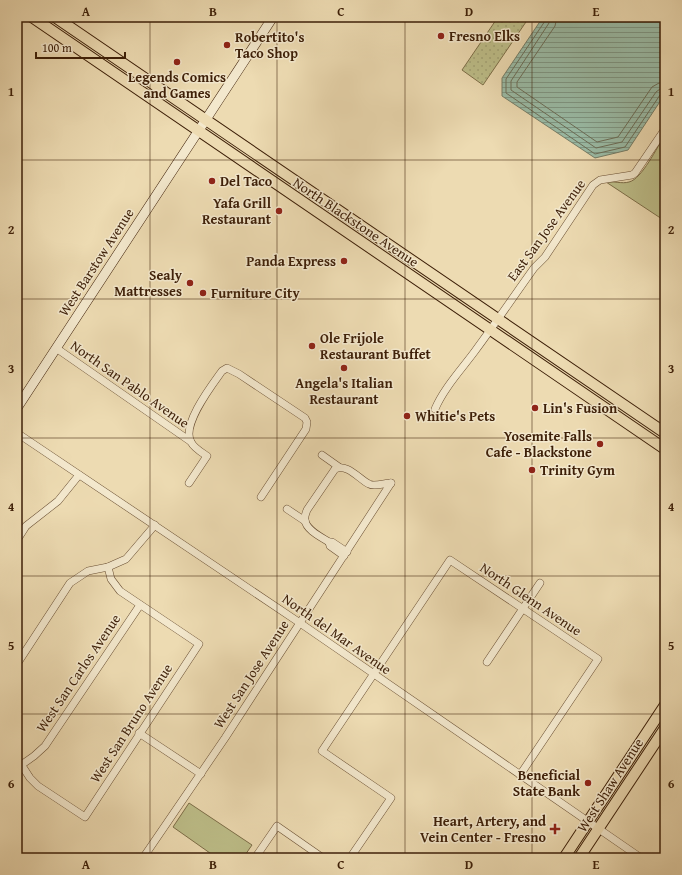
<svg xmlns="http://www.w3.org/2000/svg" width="682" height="875" viewBox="0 0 682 875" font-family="'Gentium Book Plus',serif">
  <defs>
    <pattern id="park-dots" width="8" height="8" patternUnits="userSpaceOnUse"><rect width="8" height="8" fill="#bdbe89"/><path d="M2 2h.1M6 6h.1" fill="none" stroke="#a3a375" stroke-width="1.8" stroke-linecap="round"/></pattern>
    <pattern id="water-rules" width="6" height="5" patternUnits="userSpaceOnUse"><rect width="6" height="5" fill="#9abca7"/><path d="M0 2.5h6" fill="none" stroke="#7f9886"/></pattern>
  </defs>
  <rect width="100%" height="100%" fill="#eddbb2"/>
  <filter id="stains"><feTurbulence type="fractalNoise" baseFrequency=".005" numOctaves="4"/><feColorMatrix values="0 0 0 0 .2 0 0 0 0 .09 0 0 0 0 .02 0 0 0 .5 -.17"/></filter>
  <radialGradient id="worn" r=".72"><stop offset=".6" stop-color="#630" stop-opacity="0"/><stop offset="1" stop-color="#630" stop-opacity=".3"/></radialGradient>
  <!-- grass -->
  <g fill="#bdbe89" stroke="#7d6e48">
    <path d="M665,135v86l-59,-39c8,-1 16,2 23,0 13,-3 28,-35 36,-47z"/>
    <polygon points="189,803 252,845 243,858 217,858 173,827"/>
  </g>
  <!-- park -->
  <polygon fill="url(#park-dots)" stroke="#7d6e48" points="498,17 524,17 528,19 483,85 462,70"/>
  <!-- water -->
  <polygon fill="url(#water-rules)" stroke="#757d67" points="543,17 665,17 665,94 628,150 595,158 502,96 502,78"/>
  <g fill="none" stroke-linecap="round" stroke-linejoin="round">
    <!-- shore -->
    <g stroke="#6c6e58" stroke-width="1">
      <polyline points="546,17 545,21 506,79 506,93 595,154 625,147 660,95 665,93"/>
      <polyline points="551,17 549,23 511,81 511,90 596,148 622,142 656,92 660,89 665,88"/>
      <polyline points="557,17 555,26 517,82 517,87 597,142 618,137 652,87 659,83 665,82"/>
    </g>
    <!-- street casing -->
    <g stroke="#694e32" stroke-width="8">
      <g id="street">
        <polyline points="56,348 190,441"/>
        <path d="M435,409c9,-21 26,-39 40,-58 20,-27 39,-55 59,-83l11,-11 48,-72 7,-5 32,-5 3,-2 30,-44"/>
        <polyline points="17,433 300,623 641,858"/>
        <polyline points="322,455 339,467"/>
        <path d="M189,483l18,-27c-6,-4 -13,-8 -16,-14 -10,-17 21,-57 31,-71l5,-3 12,6 66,44 2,4 -1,7 -45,68"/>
        <polyline points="287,509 305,521"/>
        <polyline points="17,540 26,526 58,501 79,475"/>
        <path d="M329,542c-8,-5 -23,-12 -24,-22 -1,-3 1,-7 2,-10l28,-41c12,-6 24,10 34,15 5,3 16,-1 22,-1"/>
        <polyline points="344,556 330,546 329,542 332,542 347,552"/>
        <polyline points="487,662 540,583"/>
        <polyline points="17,664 70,583 88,571 108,567 126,559 155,525"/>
        <polyline points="139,733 201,774"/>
        <polyline points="17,758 30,778 38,786 85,817 199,644 120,591 111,579 108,567"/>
        <polyline points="17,768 34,756 45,746 140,605"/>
        <polyline points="143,858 225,738 391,483"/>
        <polyline points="255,858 277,826 323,858"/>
        <polyline points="350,858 391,798 322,751 450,560 598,659 520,775"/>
      </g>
    </g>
    <!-- secondary casing -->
    <g stroke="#3d1f08" stroke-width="10">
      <polyline id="secondary" points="17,408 273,17"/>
    </g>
    <!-- primary casing -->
    <g stroke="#3d1f08" stroke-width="12">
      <g id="primary">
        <polyline points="32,17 665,449"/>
        <polyline points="55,17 665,433"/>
        <polyline points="564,858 665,705"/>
        <polyline points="579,858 665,728"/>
      </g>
    </g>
    <!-- street -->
    <use href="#street" stroke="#f3e8cd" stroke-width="7"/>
    <!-- secondary -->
    <use href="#secondary" stroke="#f3e8cd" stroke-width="9"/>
    <!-- primary -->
    <use href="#primary" stroke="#eddbb2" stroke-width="10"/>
  </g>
  <!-- grid -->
  <path fill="none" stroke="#3d1f08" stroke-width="1" stroke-opacity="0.55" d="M150,17v841M277,17v841M405,17v841M532,17v841M17,160h648M17,299h648M17,438h648M17,576h648M17,714h648"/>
  <!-- markers -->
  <g fill="#8f2418" stroke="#f3e8cd" stroke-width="1.5">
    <circle cx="441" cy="36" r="4"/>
    <circle cx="227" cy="45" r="4"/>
    <circle cx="177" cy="62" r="4"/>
    <circle cx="212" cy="181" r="4"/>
    <circle cx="279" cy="211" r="4"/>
    <circle cx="344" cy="261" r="4"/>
    <circle cx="190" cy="283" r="4"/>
    <circle cx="203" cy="293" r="4"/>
    <circle cx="312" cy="346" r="4"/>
    <circle cx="344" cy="368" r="4"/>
    <circle cx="535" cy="408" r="4"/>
    <circle cx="407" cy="416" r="4"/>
    <circle cx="600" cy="444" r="4"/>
    <circle cx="532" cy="470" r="4"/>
    <circle cx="588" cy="783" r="4"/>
    <path d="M553 823h4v4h4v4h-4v4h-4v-4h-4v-4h4z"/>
  </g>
  <g text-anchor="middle" stroke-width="3" stroke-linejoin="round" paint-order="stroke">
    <!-- poi labels -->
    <g font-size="14" font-weight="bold" fill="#3d1f08" stroke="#f3e8cd" text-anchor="start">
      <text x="449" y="41">Fresno Elks</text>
      <text x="235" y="42">Robertito's<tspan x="235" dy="16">Taco Shop</tspan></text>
      <text x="177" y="82" text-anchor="middle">Legends Comics<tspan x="177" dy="16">and Games</tspan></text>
      <text x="220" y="186">Del Taco</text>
      <text x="271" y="208" text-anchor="end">Yafa Grill<tspan x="271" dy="16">Restaurant</tspan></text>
      <text x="336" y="266" text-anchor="end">Panda Express</text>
      <text x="182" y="280" text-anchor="end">Sealy<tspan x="182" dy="16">Mattresses</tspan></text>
      <text x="211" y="298">Furniture City</text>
      <text x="320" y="343">Ole Frijole<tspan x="320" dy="16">Restaurant Buffet</tspan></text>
      <text x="344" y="388" text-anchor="middle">Angela's Italian<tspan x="344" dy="16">Restaurant</tspan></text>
      <text x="543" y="413">Lin's Fusion</text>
      <text x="415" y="421">Whitie's Pets</text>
      <text x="592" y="441" text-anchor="end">Yosemite Falls<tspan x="592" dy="16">Cafe - Blackstone</tspan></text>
      <text x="540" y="475">Trinity Gym</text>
      <text x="580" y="780" text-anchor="end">Beneficial<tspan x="580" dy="16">State Bank</tspan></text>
      <text x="546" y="826" text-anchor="end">Heart, Artery, and<tspan x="546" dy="16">Vein Center - Fresno</tspan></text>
    </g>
    <!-- street labels -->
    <g font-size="14" fill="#3d1f08" stroke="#f3e8cd">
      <text transform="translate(356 222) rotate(34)" y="5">North Blackstone Avenue</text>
      <text transform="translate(546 230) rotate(-54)" y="5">East San Jose Avenue</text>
      <text transform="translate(96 262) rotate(-57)" y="5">West Barstow Avenue</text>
      <text transform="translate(130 384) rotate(35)" y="5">North San Pablo Avenue</text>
      <text transform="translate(531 599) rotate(34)" y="5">North Glenn Avenue</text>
      <text transform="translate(337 634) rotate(35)" y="5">North del Mar Avenue</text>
      <text transform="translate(78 673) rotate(-56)" y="5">West San Carlos Avenue</text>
      <text transform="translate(251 674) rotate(-57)" y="5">West San Jose Avenue</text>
      <text transform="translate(131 723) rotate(-57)" y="5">West San Bruno Avenue</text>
      <text transform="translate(610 785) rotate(-57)" y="5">West Shaw Avenue</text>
    </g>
  </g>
  <!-- margin -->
  <rect width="682" height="875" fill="none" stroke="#eddbb2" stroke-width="44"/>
  <!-- scale -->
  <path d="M36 52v6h89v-6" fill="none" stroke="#3d1f08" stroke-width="2"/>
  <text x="42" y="52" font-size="12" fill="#3d1f08" stroke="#f3e8cd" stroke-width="3" paint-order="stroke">100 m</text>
  <rect x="22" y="22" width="638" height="831" fill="none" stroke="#3d1f08" stroke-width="1.5"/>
  <g font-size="13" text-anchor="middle" font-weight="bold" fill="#3d1f08">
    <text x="86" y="16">A</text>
    <text x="213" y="16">B</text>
    <text x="341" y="16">C</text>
    <text x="469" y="16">D</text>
    <text x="596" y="16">E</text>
    <text x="11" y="96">1</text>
    <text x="671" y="96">1</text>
    <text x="11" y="234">2</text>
    <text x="671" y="234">2</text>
    <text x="11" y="373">3</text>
    <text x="671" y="373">3</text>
    <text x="11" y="511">4</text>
    <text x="671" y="511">4</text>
    <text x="11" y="650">5</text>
    <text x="671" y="650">5</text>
    <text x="11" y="788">6</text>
    <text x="671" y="788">6</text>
    <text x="86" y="869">A</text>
    <text x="213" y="869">B</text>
    <text x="341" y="869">C</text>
    <text x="469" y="869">D</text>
    <text x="596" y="869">E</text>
  </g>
  <rect width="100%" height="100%" filter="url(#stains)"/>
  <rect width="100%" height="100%" fill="url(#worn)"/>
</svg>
